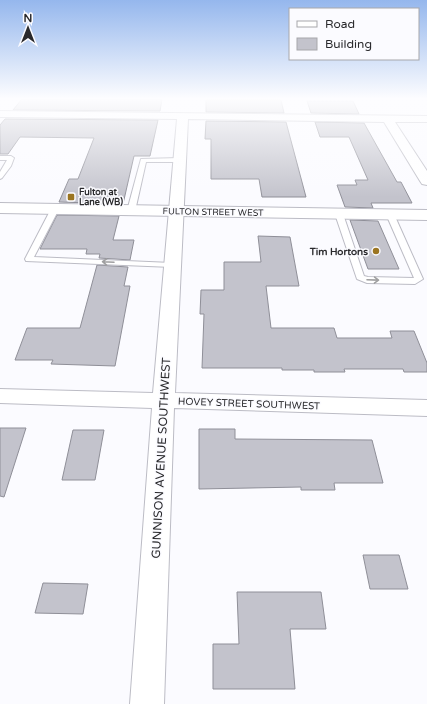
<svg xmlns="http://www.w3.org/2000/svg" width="427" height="704" viewBox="0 0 427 704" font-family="'Varela Round',sans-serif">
  <rect width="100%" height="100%" fill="#fbfbff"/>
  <!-- building -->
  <g fill="#c3c3cc" stroke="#8f8f98">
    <polygon points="22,99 162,99 160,111 13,110"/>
    <polygon points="206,100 281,100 284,113 206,112"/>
    <polygon points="307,101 353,101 359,114 311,113"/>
    <polygon points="5,119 158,120 150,156 134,156 123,204 59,202 69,179 78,179 94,138 20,137 8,154 0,154 0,125"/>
    <polygon points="206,121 286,122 306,197 262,197 259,179 211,179 211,139 205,139"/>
    <polygon points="315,122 364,123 397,182 401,182 412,203 371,203 373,208 345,207 337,185 357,185 355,180 368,180 349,137 320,137"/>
    <polygon points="57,215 119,216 113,240 134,240 130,260 99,258 100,254 86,254 87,249 40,249"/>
    <polygon points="350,220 378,221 399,269 368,269"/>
    <polygon points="258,236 290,237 299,286 266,286 271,328 334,328 337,338 392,338 390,331 414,331 427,363 427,372 404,372 403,369 344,369 345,372 314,372 314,370 282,370 282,368 202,368 204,314 200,314 201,290 224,290 224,262 261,262"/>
    <polygon points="97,265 128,267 124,286 130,286 115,366 51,364 53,360 15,360 27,328 80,328"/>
    <polygon points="0,428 26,428 4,497 0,496"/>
    <polygon points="199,429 235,429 235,439 372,440 383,483 334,483 335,490 301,490 301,487 199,489"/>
    <polygon points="73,430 104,430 95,480 62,480"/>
    <polygon points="363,555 399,555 408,589 370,589"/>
    <polygon points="43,583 88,584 83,614 35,613"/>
    <polygon points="237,592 321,592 326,629 290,629 295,689 213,689 213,644 239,644"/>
  </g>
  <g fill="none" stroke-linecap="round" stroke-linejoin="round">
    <!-- lane casing -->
    <g stroke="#bcbcc5" stroke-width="2">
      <g id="lane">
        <polygon points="0,156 11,156 14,158 11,166 2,178 0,179 0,172 7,160 0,160"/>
        <polygon points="141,159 180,158 183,160 180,162 146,162 135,211 131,213 127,211"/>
        <polygon points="52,207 58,207 59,209 34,257 172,263 176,265 172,267 26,261 25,259"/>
        <polygon points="336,212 342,212 343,214 364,276 368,277 414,278 386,214 387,212 393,212 423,279 415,284 367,283 357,279 335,214"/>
      </g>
    </g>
    <!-- street casing -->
    <g stroke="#bcbcc5" stroke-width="2">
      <polygon id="street" points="0,111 427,116 427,122 395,122 427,171 427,185 422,184 420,181 384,122 188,119 175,393 427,400 427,416 174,408 164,704 130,704 152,408 0,403 0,389 153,393 177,119 0,117"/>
    </g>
    <!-- primary casing -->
    <g stroke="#bcbcc5" stroke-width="2">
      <polygon id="primary" points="0,203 427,210 427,220 0,213"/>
    </g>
    <!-- lane -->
    <use href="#lane" fill="#fff" fill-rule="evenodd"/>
    <!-- street -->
    <use href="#street" fill="#fff" fill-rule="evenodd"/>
    <!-- primary -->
    <use href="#primary" fill="#fff" fill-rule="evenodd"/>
  </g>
  <!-- one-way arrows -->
  <defs><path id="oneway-shaft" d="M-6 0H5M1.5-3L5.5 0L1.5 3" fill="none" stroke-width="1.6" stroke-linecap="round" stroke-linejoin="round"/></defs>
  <g stroke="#9f9fa0">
    <use href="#oneway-shaft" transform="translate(108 262) rotate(-177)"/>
    <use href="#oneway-shaft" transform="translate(373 280) rotate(2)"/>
  </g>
  <!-- sky -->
  <linearGradient id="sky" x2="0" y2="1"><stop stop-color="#95b7ed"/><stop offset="0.5" stop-color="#fdfdff"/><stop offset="1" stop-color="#fdfdff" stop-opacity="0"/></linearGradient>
  <rect width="427" height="197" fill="url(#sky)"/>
  <!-- markers -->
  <g fill="#9b7521" stroke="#fbfbff" stroke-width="1.5">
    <rect x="67" y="193" width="8" height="8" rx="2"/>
    <circle cx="376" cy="251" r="4"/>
  </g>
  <g text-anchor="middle" stroke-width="3" stroke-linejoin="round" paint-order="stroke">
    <!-- far-poi labels -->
    <g font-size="9" font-weight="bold" fill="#29292c" stroke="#fbfbff" text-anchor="start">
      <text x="79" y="195">Fulton at<tspan x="79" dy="10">Lane (WB)</tspan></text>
    </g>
    <!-- far-street labels -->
    <g font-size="9" fill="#29292c" stroke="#fbfbff">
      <text transform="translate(213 212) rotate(1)" y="3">FULTON STREET WEST</text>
    </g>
    <!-- poi labels -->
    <g font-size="10" font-weight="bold" fill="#29292c" stroke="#fbfbff" text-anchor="end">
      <text x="368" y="255">Tim Hortons</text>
    </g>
    <!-- street labels -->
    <g font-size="10" fill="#29292c" stroke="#fbfbff">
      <text transform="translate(249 403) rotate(2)" y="4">HOVEY STREET SOUTHWEST</text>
    </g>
    <!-- near-street labels -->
    <g font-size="12" fill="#29292c" stroke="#fbfbff">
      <text transform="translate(161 458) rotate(-87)" y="4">GUNNISON AVENUE SOUTHWEST</text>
    </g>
  </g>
  <!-- legend -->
  <rect x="289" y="8" width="130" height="52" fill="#fbfbff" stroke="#a7a7ab"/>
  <rect x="297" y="21" width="20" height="6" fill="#ffffff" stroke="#a7a7ab"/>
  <text x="325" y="28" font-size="12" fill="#29292c">Road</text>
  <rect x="297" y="38" width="20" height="12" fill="#c3c3cc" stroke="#a7a7ab"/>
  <text x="325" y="48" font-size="12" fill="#29292c">Building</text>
  <!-- north arrow -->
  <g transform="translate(28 28)" stroke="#fbfbff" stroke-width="3" paint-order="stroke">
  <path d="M0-3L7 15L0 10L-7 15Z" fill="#29292c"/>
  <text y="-6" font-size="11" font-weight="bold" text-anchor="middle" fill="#29292c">N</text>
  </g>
</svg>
